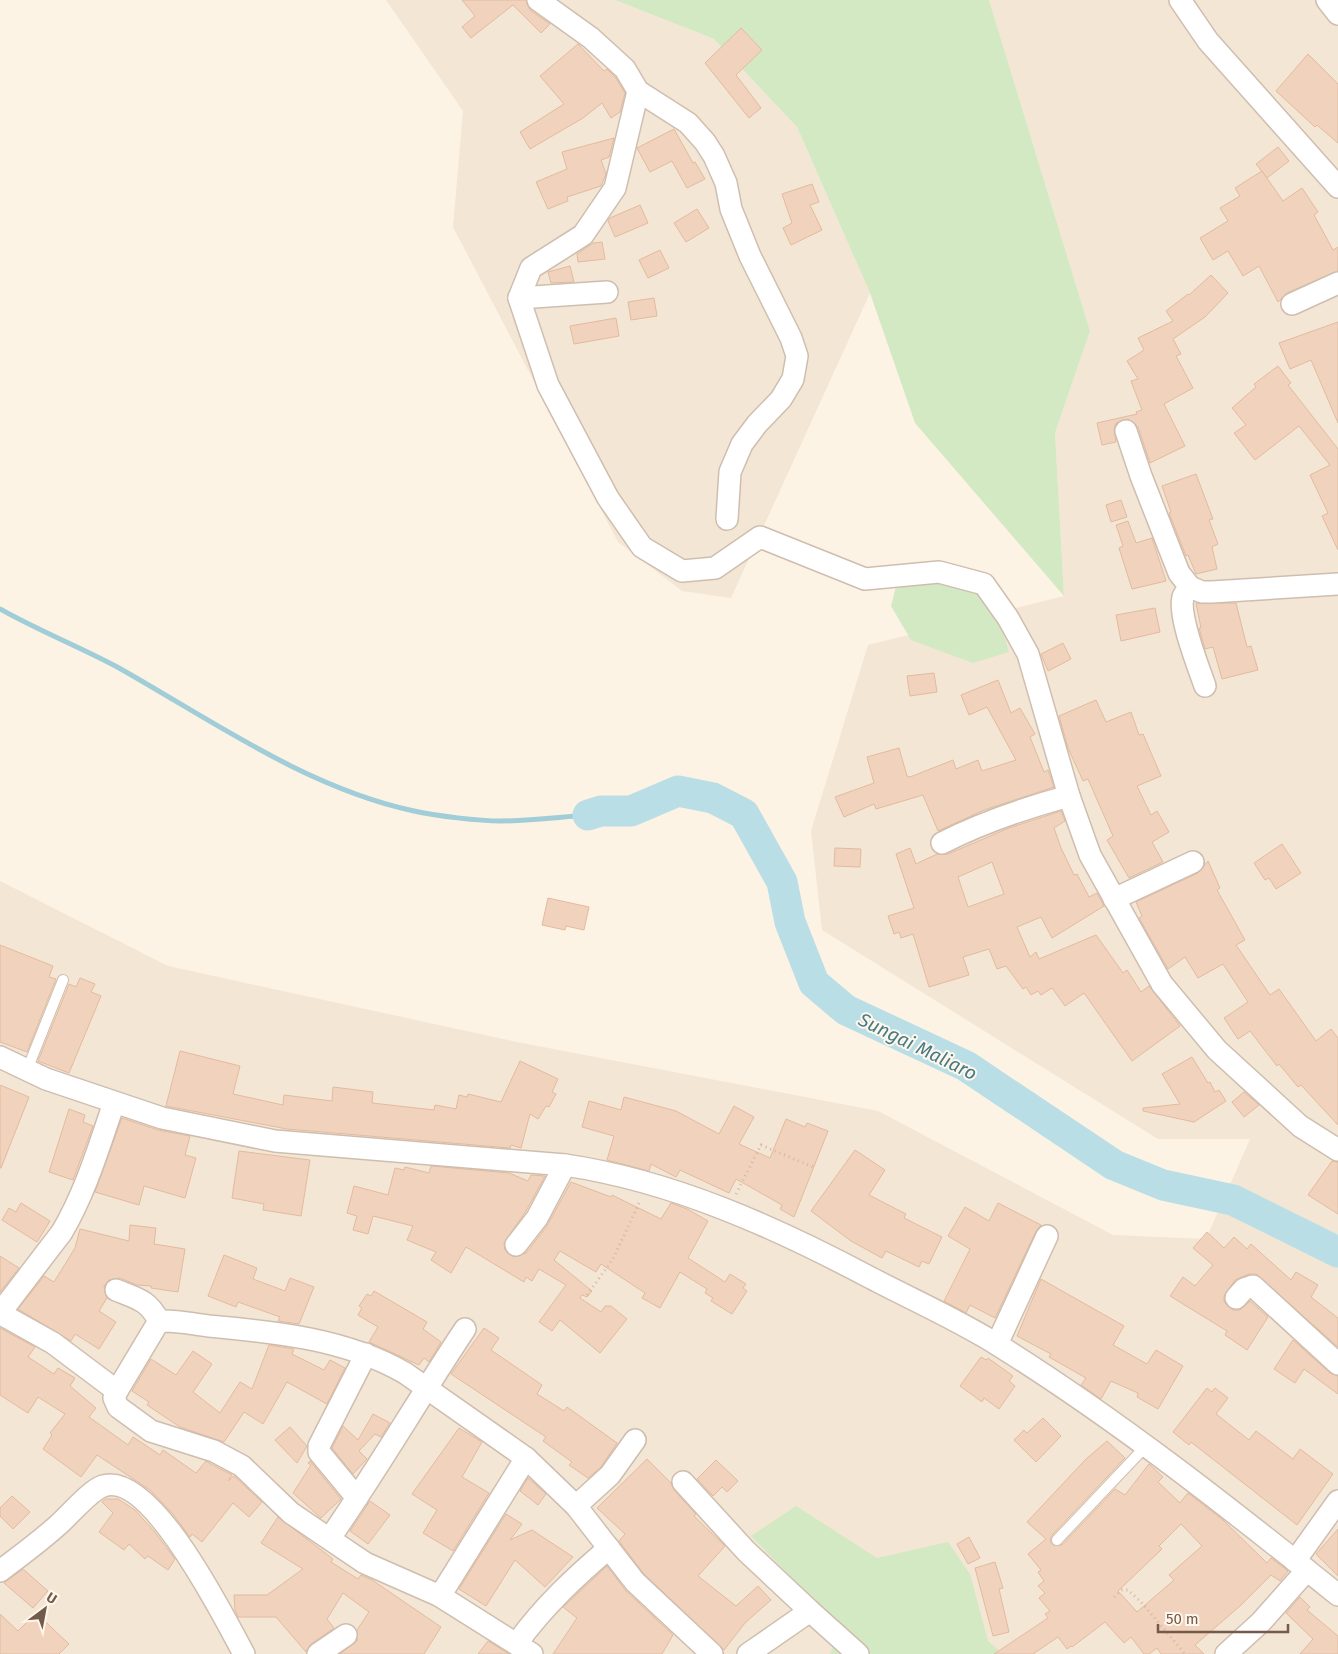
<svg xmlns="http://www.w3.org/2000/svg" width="1338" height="1654" viewBox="0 0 1338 1654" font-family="'Fira Sans',sans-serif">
  <rect width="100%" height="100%" fill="#fcf3e5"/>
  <!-- residential -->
  <g fill="#f3e6d4">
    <polygon points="386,0 615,0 714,39 797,127 870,293 731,598 682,591 618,542 453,227 463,111"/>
    <polygon points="989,0 1338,0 1338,1654 0,1654 0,881 168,966 517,1042 878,1111 1113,1235 1206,1239 1250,1139 1158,1139 822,930 811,831 868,645 1064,596 1055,433 1090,331"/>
  </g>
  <!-- green -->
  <g fill="#d2e9c4">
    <polygon points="615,0 989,0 1090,331 1055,433 1064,596 915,423 870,293 797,127 714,39"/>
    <polygon points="942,577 973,584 998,615 1009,652 973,663 911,640 891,606 896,586"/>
    <polygon points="796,1506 877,1558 948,1542 970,1574 988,1641 1003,1654 830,1654 840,1627 751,1536"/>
  </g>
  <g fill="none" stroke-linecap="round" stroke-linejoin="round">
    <!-- stream -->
    <path stroke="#a0cdd7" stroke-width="5" d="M0,609c39,22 80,38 119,59 94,53 188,120 295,143 24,5 63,10 87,10 29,0 58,-4 87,-6"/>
    <!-- river -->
    <polyline stroke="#badee5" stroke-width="31" points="588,815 601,811 631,811 678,791 713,798 744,814 782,882 790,922 814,983 846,1010 966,1066 1114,1165 1163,1185 1233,1200 1338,1252"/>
  </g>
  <!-- building -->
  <g fill="#f1d3bd" stroke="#e3ba9e" fill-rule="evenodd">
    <polygon points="462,0 526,0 530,10 550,24 541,33 513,5 471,38 462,27 475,16"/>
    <polygon points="741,28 762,50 736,75 761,108 749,118 705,63"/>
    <polygon points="578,44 604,71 607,69 615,77 625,93 620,112 611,118 602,103 583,118 530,149 520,132 564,104 540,76"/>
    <polygon points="1308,54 1338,84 1338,143 1317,125 1315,127 1276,91"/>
    <polygon points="674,129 693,163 695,162 705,179 687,188 672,161 650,172 637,148"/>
    <polygon points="614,138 609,157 601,160 606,174 601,186 567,197 568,201 548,209 536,182 567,169 562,152"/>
    <polygon points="1278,147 1289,161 1267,178 1256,164"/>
    <polygon points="1262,171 1283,201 1302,188 1318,212 1314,215 1333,250 1338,247 1338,271 1287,293 1278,302 1259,266 1243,276 1228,251 1213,260 1200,238 1228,221 1220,208 1240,196 1235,188"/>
    <polygon points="812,184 819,202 810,205 822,230 791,245 783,228 792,223 782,194"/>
    <polygon points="640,205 648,223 615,237 608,221 610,218"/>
    <polygon points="697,209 709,228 686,242 674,223"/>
    <polygon points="602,242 605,259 578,262 577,254 593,243"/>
    <polygon points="660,250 669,268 648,278 639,260"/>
    <polygon points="570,266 574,282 551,283 548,272"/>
    <polygon points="1211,275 1228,293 1205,317 1173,339 1181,354 1176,356 1193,388 1164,404 1185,446 1150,463 1138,427 1128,419 1116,423 1114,429 1116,442 1102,445 1097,423 1137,414 1136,412 1142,410 1131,381 1138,379 1127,361 1144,350 1138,338 1173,321 1166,311 1188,294 1189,295"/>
    <polygon points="654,298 657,316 631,320 628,302"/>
    <polygon points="616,318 619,336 574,344 570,326"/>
    <polygon points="1338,322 1338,423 1311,360 1290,369 1279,343"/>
    <polygon points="1278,366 1291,383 1288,385 1338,449 1338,550 1322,516 1328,513 1310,475 1330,465 1299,426 1255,460 1234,433 1246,425 1232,408 1256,387 1254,384"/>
    <polygon points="1196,474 1213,519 1209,520 1218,544 1212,547 1217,569 1196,574 1188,555 1186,556 1169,513 1171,512 1162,486"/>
    <polygon points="1121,500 1127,517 1111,522 1106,505"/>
    <polygon points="1128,521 1136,543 1152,538 1166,581 1132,589 1119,548 1123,546 1116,525"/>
    <polygon points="1196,603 1236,603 1247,647 1251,646 1258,670 1222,679 1213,647 1205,649 1199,628 1201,628"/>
    <polygon points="1155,608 1160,632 1121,641 1116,615"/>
    <polygon points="1063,643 1071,659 1048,671 1041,654"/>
    <polygon points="934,673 937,692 910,696 907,676"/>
    <polygon points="998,680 1011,713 1020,708 1035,734 1030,737 1044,772 1048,770 1054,787 984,810 938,831 923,795 876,809 874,804 844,817 835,797 874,783 867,757 899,748 907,776 910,777 953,760 956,769 978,760 982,771 1016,760 987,707 969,715 961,695"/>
    <polygon points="1096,700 1106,722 1131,712 1139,735 1143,734 1161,776 1137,786 1151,815 1157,811 1169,832 1152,842 1163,862 1129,878 1107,840 1113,836 1088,779 1083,781 1068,748 1059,716"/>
    <path d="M1061,811l4,10 -11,7 7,20 13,27 3,-1 12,23 8,-4 7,13 -52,32 -11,-21 -24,10 13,30 6,-5 3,7 57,-24 27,38 4,-3 14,22 8,-6 31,40 -48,35 -48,-68 -19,13 -13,-18 -11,7 -3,-4 -7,4 -5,-8 -3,2 -17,-23 -9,3 -8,-20 -26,8 6,18 -40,12 -16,-53 -12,4 -2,-6 -5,2 -6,-18 26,-8 -18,-54 14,-6 6,16 21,-10h11l61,-26zM992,862l12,32 -36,13 -10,-30z"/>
    <polygon points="1282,844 1301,873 1276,889 1269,878 1265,880 1254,863"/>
    <polygon points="835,848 861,849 860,867 834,866"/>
    <polygon points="1208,861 1220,888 1217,890 1245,940 1236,945 1270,995 1279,989 1316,1041 1331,1029 1338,1038 1338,1125 1301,1085 1298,1087 1279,1064 1277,1066 1250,1031 1238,1039 1224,1018 1248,1002 1223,964 1198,978 1185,957 1168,969 1139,918 1142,916 1136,902 1198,873"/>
    <polygon points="548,898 589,907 584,930 566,926 565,930 542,925"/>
    <polygon points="0,945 53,966 49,977 56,979 27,1052 0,1042"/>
    <polygon points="80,978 95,984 91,992 101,996 69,1073 38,1061 69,984 76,987"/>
    <polygon points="180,1051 240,1066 233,1094 283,1105 284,1095 332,1101 333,1087 373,1092 372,1103 434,1110 435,1105 456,1109 459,1095 467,1097 468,1094 501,1102 520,1061 558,1079 552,1092 556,1094 549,1107 546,1106 538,1119 530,1114 521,1148 511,1145 510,1148 287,1129 166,1106"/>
    <polygon points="1192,1057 1208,1083 1210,1082 1215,1092 1219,1090 1226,1101 1194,1122 1143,1111 1143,1108 1180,1104 1162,1074"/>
    <polygon points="0,1085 29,1097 1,1168 0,1168"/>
    <polygon points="1244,1092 1259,1105 1244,1117 1232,1102"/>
    <polygon points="624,1097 676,1111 719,1134 734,1106 754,1117 739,1144 770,1158 786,1119 805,1127 807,1123 828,1131 794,1217 780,1209 782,1205 736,1179 729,1193 680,1170 676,1177 651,1164 649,1171 607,1160 614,1136 582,1127 589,1101 621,1110"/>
    <polygon points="69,1109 85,1115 83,1122 93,1126 73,1180 49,1172"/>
    <polygon points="122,1118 158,1130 190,1136 185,1155 196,1158 185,1198 144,1186 139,1205 95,1192"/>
    <polygon points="855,1150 885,1170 869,1195 906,1214 904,1218 942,1237 929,1264 922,1261 919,1267 886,1251 882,1258 851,1241 811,1211"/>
    <polygon points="239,1151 310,1160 301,1216 263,1210 264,1204 232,1198"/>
    <polygon points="1332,1161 1338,1162 1338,1214 1308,1195"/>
    <polygon points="431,1166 509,1173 528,1181 531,1175 545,1176 526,1211 504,1243 505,1250 514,1257 526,1253 547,1226 571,1182 611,1197 612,1195 661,1219 671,1203 687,1209 708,1221 688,1258 725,1282 730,1274 746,1284 743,1288 747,1291 732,1314 711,1301 713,1298 705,1293 707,1289 680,1272 660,1308 642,1298 645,1293 601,1264 596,1272 560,1251 554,1260 592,1291 587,1297 582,1295 580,1298 601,1312 605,1306 611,1306 627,1319 600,1353 560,1320 552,1331 539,1322 566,1285 539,1269 532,1281 526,1277 524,1282 466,1247 451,1273 431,1260 436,1252 407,1240 413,1226 373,1216 368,1234 353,1230 357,1216 347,1213 354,1186 388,1195 395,1168 404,1170 405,1167 429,1173"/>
    <polygon points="21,1203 50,1221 37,1242 2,1220 9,1208 16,1212"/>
    <polygon points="998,1203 1041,1225 1036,1231 995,1318 970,1305 966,1313 944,1301 970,1249 948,1236 965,1207 989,1221"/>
    <polygon points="130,1225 156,1228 154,1244 185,1249 178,1292 151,1288 151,1286 137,1285 120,1278 109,1280 104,1286 107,1298 99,1311 116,1322 99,1349 75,1334 71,1341 18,1309 44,1276 54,1282 75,1248 80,1229 129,1241"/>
    <polygon points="1207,1232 1224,1248 1234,1237 1247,1249 1251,1244 1291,1280 1296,1272 1318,1285 1311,1297 1338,1318 1338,1347 1256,1274 1249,1274 1235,1280 1224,1296 1224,1302 1233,1310 1240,1310 1250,1301 1268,1317 1247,1350 1225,1335 1227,1331 1170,1296 1183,1277 1195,1286 1213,1265 1193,1248"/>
    <polygon points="224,1255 257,1268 253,1279 285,1291 290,1278 314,1287 299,1324 278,1321 280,1317 238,1302 236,1307 208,1296"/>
    <polygon points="0,1256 19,1268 0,1292"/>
    <polygon points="1041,1279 1124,1326 1113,1345 1147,1364 1156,1350 1183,1366 1158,1409 1137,1397 1138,1393 1111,1381 1101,1399 1081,1385 1086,1378 1049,1357 1051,1354 1017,1336"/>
    <polygon points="374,1291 427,1322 423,1329 441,1342 429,1362 424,1358 419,1365 369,1342 378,1327 358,1315 362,1308 359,1306 367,1294 371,1296"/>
    <polygon points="0,1328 35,1347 28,1357 54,1374 58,1368 75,1378 70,1386 96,1408 89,1417 128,1445 133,1437 160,1455 163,1450 196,1473 206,1461 209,1463 232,1475 228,1481 234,1476 262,1502 249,1517 233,1503 202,1542 192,1534 190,1537 173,1514 150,1490 97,1455 81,1477 43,1449 52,1435 50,1433 65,1414 38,1397 28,1413 0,1395"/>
    <polygon points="484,1328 499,1338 491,1350 542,1385 537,1394 564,1411 567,1407 617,1443 601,1467 588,1478 569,1465 572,1462 543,1441 546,1437 451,1374"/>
    <polygon points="1293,1340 1330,1373 1338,1376 1338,1394 1304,1369 1295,1383 1274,1369"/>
    <polygon points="269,1345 294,1349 292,1354 324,1370 330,1360 345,1368 327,1404 287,1382 263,1424 244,1412 224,1442 180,1427 147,1405 149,1402 132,1391 151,1359 176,1375 193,1351 212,1364 193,1392 220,1413 240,1382 252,1389"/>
    <polygon points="981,1357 986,1360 988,1358 1013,1376 1009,1381 1015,1386 999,1409 984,1398 982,1402 960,1386"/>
    <polygon points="1207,1388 1212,1392 1215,1388 1228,1398 1216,1414 1249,1440 1256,1431 1293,1459 1300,1449 1333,1474 1297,1525 1191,1442 1189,1445 1173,1432"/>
    <polygon points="373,1414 390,1423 381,1437 375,1434 359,1451 367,1459 353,1474 332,1448 343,1426 358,1440"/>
    <polygon points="1043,1418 1061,1436 1036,1462 1014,1440 1024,1430 1027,1433"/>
    <polygon points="290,1427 307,1446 297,1463 275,1440"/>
    <polygon points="459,1428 482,1442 462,1477 489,1493 453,1551 423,1533 437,1510 412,1494"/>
    <path d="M1107,1441l18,17 -73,77 -2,6 3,4h9l53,-56 10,6 24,-31 14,13 -5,5 22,21 8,-10 35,27 44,43 4,-5 17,13 -8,10 -9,-6 -31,31 -45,39 9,9h-43l-4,-6 -8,6h-5l-13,-17 -7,6 -19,-21 -33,25 -1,-1 -4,3 -9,-12 -25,17h-39l54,-36 -3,-4 5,-3 -11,-13 6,-5 -7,-7 6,-5 -6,-9 3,-2 -13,-16 18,-15 -19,-17 59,-63zM1181,1524l21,22 -33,29 5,5 -37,32 -19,-21 44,-42 -3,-3z"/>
    <polygon points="647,1459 671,1483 674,1490 696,1514 694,1516 725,1546 698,1576 736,1606 758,1586 771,1600 745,1623 724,1650 644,1574 619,1541 625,1534 597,1508"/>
    <polygon points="716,1460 738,1481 727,1492 722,1487 713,1496 697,1479"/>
    <polygon points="310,1461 341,1499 321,1518 293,1493 311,1465 308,1463"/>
    <polygon points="528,1478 546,1494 538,1505 520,1491"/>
    <polygon points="12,1496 30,1512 13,1529 0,1516 0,1508"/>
    <polygon points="106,1499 118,1499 135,1510 154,1531 175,1559 168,1570 148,1556 145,1559 129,1544 124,1550 99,1532 113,1513 102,1502"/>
    <polygon points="370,1501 390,1515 368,1544 350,1531"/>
    <polygon points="506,1514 522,1524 510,1540 532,1530 573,1557 545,1587 515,1560 486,1606 459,1589"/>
    <polygon points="278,1517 333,1559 331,1562 358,1579 361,1575 372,1580 441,1627 424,1654 340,1654 357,1641 357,1630 369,1612 343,1593 327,1619 334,1628 311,1644 306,1652 276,1617 238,1617 235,1610 234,1595 267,1595 303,1569 261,1543"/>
    <polygon points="1338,1529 1338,1576 1316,1554"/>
    <polygon points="969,1537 980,1558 968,1564 957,1544"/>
    <polygon points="995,1562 1003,1588 999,1589 1009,1632 993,1636 975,1568"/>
    <polygon points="607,1566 626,1591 673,1635 662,1654 553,1654 577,1618 563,1607"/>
    <polygon points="23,1569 48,1591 33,1608 4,1583"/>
    <polygon points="1300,1597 1310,1607 1307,1610 1338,1636 1338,1654 1300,1654 1313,1639 1286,1613"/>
    <polygon points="36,1613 69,1644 59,1654 0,1654 0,1614 18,1631"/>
    <polygon points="488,1641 509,1654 478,1654"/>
  </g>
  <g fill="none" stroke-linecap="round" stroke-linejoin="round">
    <!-- service casing -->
    <g stroke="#cfbeaf" stroke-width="12">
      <g id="service">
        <polyline points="27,1070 63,980"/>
        <polyline points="1057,1540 1147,1445"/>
      </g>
    </g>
    <!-- minor casing -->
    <g stroke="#cfbeaf" stroke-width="24">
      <g id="minor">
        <polyline points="538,0 591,38 625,69 638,91 688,123 705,142 714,156 726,183 731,209 750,256 791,338 797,356 793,379 781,399 757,424 742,444 730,472 727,519"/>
        <polyline points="1180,0 1208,41 1338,187"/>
        <polyline points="1327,0 1338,14"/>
        <polyline points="638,91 615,188 583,235 531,268 519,298 548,385 608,498 642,547 682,571 715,568 760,537 865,579 939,572 984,584 1008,618 1028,654 1069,796 1090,855 1162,984 1217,1050 1300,1126 1338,1150"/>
        <polyline points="519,298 607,292"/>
        <polyline points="1292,304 1338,283"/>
        <polyline points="1126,431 1141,476 1179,573 1190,587 1202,592 1212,592 1338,584"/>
        <path d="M1190,587c-2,3 -6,7 -7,10 -5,19 15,69 22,89"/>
        <path d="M942,843c41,-21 83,-35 127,-47"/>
        <polyline points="1114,899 1193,862"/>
        <path d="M0,1057l46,22 116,39 113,23 290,24c108,16 210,62 306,113 42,22 87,42 127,67 120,75 230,162 340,250"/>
        <polyline points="516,1245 537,1218 565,1165"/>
        <path d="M116,1290c22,9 32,10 43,31"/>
        <polyline points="1236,1298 1244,1289 1253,1286 1338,1364"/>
        <path d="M0,1313l62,-81c24,-41 37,-86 52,-129"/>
        <polyline points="1,1314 53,1343 117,1391"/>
        <polyline points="997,1344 1047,1236"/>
        <polyline points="683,1482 746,1551 810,1611"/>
        <polyline points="357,1498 319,1452 319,1446 366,1354"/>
        <polyline points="576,1506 610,1475 635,1440"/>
        <path d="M330,1538c47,-68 89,-140 135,-209"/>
        <polyline points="1295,1561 1338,1501"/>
        <path d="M0,1571c19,-14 39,-29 57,-45 12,-10 32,-35 46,-40 48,-16 122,133 141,168"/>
        <polyline points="440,1596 526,1458"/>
        <path d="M517,1643c27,-37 58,-66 92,-95"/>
        <polyline points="318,1654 346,1635"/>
        <path d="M532,1654l-92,-58 -75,-33 -74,-50 -49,-47 -28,-15 -63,-20 -33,-24 -4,-9 3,-7 42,-70c17,-1 33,3 50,5 67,6 137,13 196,47l121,85 50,48 59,76 77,72"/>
        <polyline points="748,1654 810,1611 858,1654"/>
        <polyline points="1226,1654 1261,1622 1307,1570"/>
      </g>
    </g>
    <!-- path -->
    <g stroke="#d6b6a0" stroke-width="3" stroke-dasharray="1 4" stroke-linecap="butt">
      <polyline points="736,1194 761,1145 813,1167"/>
      <polyline points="587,1295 613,1259 640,1201"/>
      <polyline points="1114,1597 1122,1590 1128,1590 1141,1602 1185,1654"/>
    </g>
    <!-- service -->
    <use href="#service" stroke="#fff" stroke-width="10"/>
    <!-- minor -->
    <use href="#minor" stroke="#fff" stroke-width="21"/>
  </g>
  <g text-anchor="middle" stroke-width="4" stroke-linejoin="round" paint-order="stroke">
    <!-- water labels -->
    <g font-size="19" font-style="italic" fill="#457a87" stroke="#fff7eb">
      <text transform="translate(918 1046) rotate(26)" y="7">Sungai Maliaro</text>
    </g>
  </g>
  <!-- north arrow -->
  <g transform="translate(45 1609) rotate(32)" stroke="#fff7eb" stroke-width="4" paint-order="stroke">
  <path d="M0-4L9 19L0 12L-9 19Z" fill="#745a4b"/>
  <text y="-8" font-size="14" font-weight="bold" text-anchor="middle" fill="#745a4b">U</text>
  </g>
  <!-- scale -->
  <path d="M1158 1624v8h130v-8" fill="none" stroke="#745a4b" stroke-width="2.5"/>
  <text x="1166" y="1624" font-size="15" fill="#745a4b" stroke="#fff7eb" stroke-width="4" paint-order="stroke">50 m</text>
</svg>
